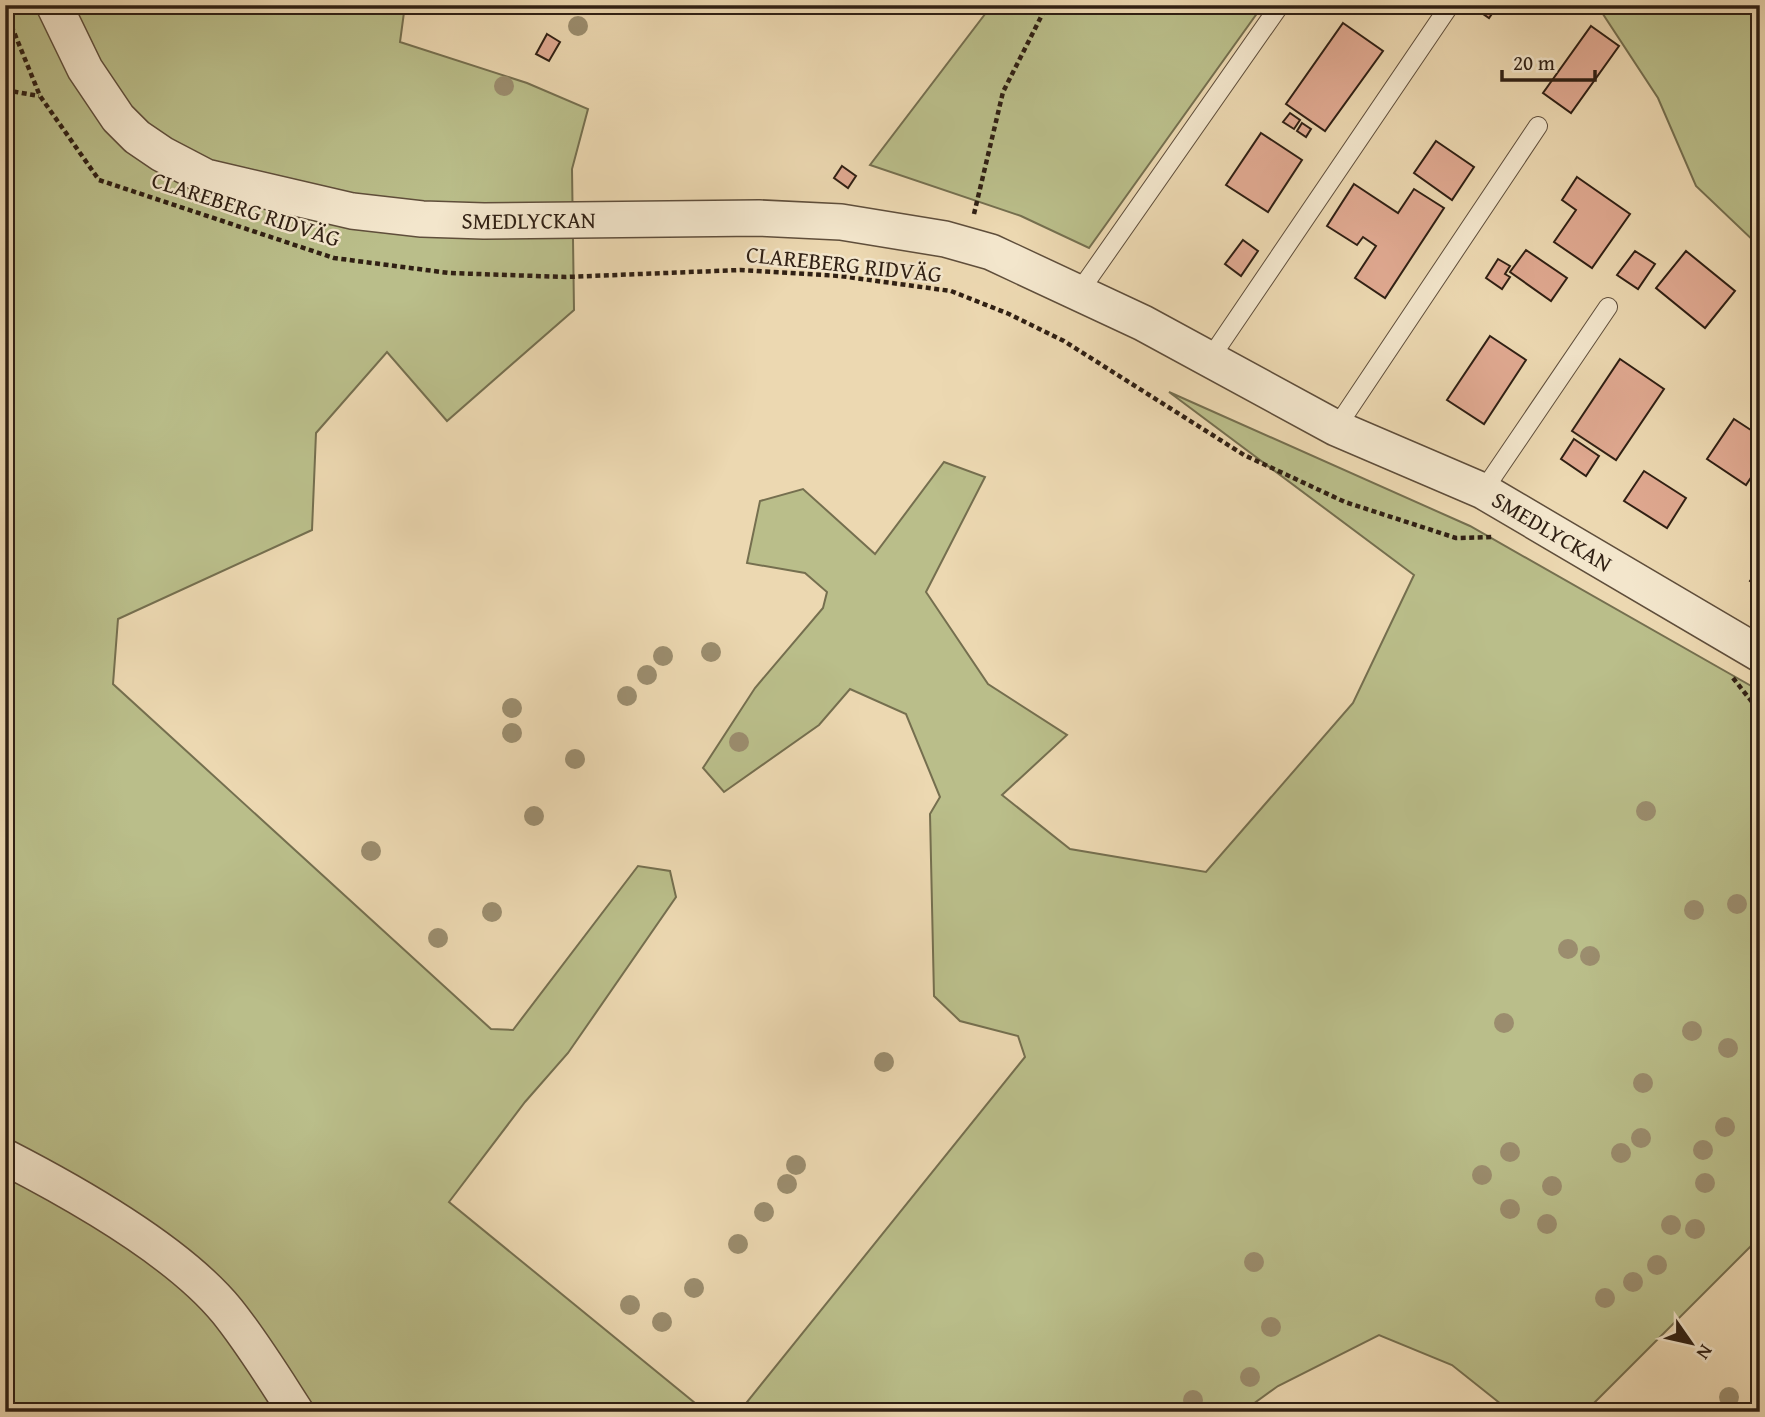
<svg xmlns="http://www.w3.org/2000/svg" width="1765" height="1417" viewBox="0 0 1765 1417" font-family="'Gentium Book Plus',serif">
  <rect width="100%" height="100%" fill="#ecd8b1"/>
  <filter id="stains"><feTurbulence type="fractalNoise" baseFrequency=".00286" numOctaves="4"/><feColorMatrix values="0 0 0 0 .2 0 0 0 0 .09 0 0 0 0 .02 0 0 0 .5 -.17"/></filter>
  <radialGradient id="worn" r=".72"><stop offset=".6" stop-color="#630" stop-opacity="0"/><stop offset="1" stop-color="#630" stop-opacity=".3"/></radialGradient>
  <!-- green -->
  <g fill="#babe8a" stroke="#756f4f" stroke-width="2">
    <polygon points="5,5 405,5 400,42 527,83 588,109 572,169 574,310 447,421 387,352 316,433 312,530 118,619 113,684 491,1029 513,1030 638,866 670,871 676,897 568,1053 525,1102 449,1202 706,1412 5,1412"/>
    <polygon points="992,5 1263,5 1089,248 1021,216 870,165"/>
    <polygon points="1597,5 1760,5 1760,247 1696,186 1658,98"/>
    <polygon points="1169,392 1470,526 1760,691 1760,1237 1585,1412 1511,1412 1452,1365 1379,1335 1278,1386 1242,1412 739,1412 1025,1057 1018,1036 960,1021 934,996 930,814 940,797 906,714 850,689 819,725 724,792 703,768 755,688 823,608 827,592 805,573 747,563 760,501 803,489 875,554 944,462 985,477 926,592 988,684 1067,735 1002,795 1070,849 1206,872 1353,703 1414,575"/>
  </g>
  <!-- building -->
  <g fill="#e0a991" stroke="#302014" stroke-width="2">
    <polygon points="1470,5 1498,5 1489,18"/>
    <polygon points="1343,23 1383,51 1325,131 1286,104"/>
    <polygon points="1591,26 1619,46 1571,113 1543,93"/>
    <polygon points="547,34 560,42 549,61 536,54"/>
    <polygon points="1290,113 1300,120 1294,129 1283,122"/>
    <polygon points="1302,123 1311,129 1306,137 1297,131"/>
    <polygon points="1261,133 1302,160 1268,212 1226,185"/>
    <polygon points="1436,141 1474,167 1452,200 1414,173"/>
    <polygon points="842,166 856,176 848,188 834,178"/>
    <polygon points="1577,177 1630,214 1592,268 1554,242 1576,210 1562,200"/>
    <polygon points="1354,184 1398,213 1414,189 1444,208 1385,298 1355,278 1376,246 1363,237 1357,245 1327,226"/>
    <polygon points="1243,240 1258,251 1241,276 1225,264"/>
    <polygon points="1526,250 1567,278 1551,301 1510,272"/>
    <polygon points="1635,251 1655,264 1638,289 1617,275"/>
    <polygon points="1686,251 1735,291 1705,328 1656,288"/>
    <polygon points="1498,259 1510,266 1505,274 1510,277 1502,289 1486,278"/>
    <polygon points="1490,336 1526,360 1484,424 1447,400"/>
    <polygon points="1620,359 1664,389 1616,460 1572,431"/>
    <polygon points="1734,419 1760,436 1760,464 1746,485 1707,459"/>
    <polygon points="1574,439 1599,456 1586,476 1561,459"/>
    <polygon points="1644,471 1686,498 1667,528 1624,501"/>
    <polygon points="1760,567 1760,588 1750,581"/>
  </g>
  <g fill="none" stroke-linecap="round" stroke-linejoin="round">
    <!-- lane casing -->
    <g stroke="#5f4e3b" stroke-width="20">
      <g id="lane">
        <polyline points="1079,292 1280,5"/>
        <polyline points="1209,360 1450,5"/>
        <polyline points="1336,428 1538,126"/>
        <polyline points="1483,491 1608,307"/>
      </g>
    </g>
    <!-- street casing -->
    <g stroke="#5f4e3b" stroke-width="38">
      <g id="street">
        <path id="s1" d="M54,5l31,64 33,49 19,19 25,17 44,23 146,34 70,8 62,2 275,-3 82,4 104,17 46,13 152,71 193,105 147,63 277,163"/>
        <path d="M5,1157c70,36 172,93 222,154 25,31 47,67 69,101"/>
      </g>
    </g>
    <!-- path -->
    <g stroke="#302014" stroke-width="4.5" stroke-dasharray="5 3.5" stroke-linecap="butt">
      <polyline points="5,10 40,96 99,180 334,258 449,273 566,277 740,270 840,276 951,291 1009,314 1064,341 1244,455 1345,502 1456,538 1494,537"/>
      <polyline points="5,90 39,96"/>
      <polyline points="974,214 1003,92 1047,5"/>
      <polyline points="1733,678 1760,712"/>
    </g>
    <!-- lane -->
    <use href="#lane" stroke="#f3e6cc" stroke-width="18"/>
    <!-- street -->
    <use href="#street" stroke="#f3e6cc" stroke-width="35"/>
  </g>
  <!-- trees -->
  <g fill="#9b8d6e">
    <circle cx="578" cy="26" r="10"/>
    <circle cx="504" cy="86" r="10"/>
    <circle cx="711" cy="652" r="10"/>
    <circle cx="663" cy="656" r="10"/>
    <circle cx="647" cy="675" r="10"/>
    <circle cx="627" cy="696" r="10"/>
    <circle cx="512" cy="708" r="10"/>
    <circle cx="512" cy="733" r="10"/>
    <circle cx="739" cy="742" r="10"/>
    <circle cx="575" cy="759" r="10"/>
    <circle cx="1646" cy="811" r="10"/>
    <circle cx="534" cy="816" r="10"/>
    <circle cx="371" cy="851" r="10"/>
    <circle cx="1737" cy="904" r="10"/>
    <circle cx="1694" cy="910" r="10"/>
    <circle cx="492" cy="912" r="10"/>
    <circle cx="438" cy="938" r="10"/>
    <circle cx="1568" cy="949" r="10"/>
    <circle cx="1590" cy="956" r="10"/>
    <circle cx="1504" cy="1023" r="10"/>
    <circle cx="1692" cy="1031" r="10"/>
    <circle cx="1728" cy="1048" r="10"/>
    <circle cx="884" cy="1062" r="10"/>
    <circle cx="1643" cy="1083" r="10"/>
    <circle cx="1725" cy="1127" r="10"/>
    <circle cx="1641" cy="1138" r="10"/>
    <circle cx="1703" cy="1150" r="10"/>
    <circle cx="1510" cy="1152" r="10"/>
    <circle cx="1621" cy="1153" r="10"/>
    <circle cx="796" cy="1165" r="10"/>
    <circle cx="1482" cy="1175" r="10"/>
    <circle cx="1705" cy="1183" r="10"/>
    <circle cx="787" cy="1184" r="10"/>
    <circle cx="1552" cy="1186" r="10"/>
    <circle cx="1510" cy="1209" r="10"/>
    <circle cx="764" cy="1212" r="10"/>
    <circle cx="1547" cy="1224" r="10"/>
    <circle cx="1671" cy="1225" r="10"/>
    <circle cx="1695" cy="1229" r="10"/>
    <circle cx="738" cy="1244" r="10"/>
    <circle cx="1254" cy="1262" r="10"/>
    <circle cx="1657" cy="1265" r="10"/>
    <circle cx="1633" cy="1282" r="10"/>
    <circle cx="694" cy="1288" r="10"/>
    <circle cx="1605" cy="1298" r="10"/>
    <circle cx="630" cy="1305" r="10"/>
    <circle cx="662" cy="1322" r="10"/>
    <circle cx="1271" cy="1327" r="10"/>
    <circle cx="1250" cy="1377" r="10"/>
    <circle cx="1729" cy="1397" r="10"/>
    <circle cx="1193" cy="1400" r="10"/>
  </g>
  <g text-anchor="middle" stroke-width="5" stroke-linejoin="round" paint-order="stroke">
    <!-- street labels -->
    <g font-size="23" fill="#302014" stroke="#f3e6cc">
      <text transform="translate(246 209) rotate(18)" y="8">CLAREBERG RIDVÄG</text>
      <text dy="8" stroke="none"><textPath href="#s1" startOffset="564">SMEDLYCKAN</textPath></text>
      <text transform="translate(844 264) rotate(6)" y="8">CLAREBERG RIDVÄG</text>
      <text dy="8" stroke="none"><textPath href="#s1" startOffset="1657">SMEDLYCKAN</textPath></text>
    </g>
  </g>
  <!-- margin -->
  <rect width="1765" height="1417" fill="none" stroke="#ecd8b1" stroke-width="28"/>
  <rect x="7" y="7" width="1751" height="1403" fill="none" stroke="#302014" stroke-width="3.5"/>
  <rect x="14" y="14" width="1737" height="1389" fill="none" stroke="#302014" stroke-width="2"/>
  <!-- north arrow -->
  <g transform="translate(1691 1343) rotate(124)" stroke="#f3e6cc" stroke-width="5" paint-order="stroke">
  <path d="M0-5L12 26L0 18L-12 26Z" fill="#302014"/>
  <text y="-10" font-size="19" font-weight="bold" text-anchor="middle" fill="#302014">N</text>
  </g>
  <!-- scale -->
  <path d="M1502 70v10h93v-10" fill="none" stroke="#302014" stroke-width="3.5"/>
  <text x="1513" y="70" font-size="21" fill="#302014" stroke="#f3e6cc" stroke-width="5" paint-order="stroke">20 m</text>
  <rect width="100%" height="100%" filter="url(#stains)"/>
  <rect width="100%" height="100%" fill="url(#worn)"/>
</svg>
